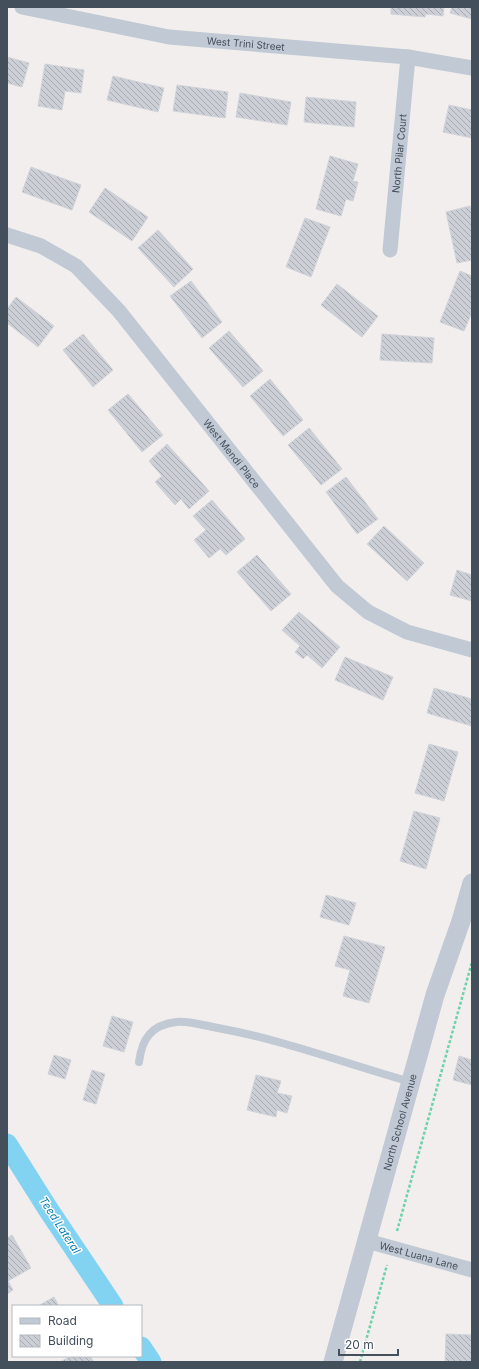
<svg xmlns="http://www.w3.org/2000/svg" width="479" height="1369" viewBox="0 0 479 1369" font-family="Inter,sans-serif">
  <defs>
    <pattern id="building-back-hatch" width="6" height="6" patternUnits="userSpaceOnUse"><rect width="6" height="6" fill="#cccfd6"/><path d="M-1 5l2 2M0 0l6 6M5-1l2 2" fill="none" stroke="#a7aab1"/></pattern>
  </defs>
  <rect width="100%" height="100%" fill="#f1eeed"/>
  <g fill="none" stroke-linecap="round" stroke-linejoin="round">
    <!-- canal -->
    <g stroke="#82d2f2" stroke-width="21">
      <polyline points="7,1144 48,1209 113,1306"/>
      <polyline points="141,1347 151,1362"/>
    </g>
  </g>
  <!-- building -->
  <g fill="url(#building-back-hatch)" stroke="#d1d3da">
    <polygon points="391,7 444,7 443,16 426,14 425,17 391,14"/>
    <polygon points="452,7 472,7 472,19 450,13"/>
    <polygon points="7,57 29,63 22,87 7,83"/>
    <polygon points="45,64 84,70 81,93 65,91 62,110 38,106"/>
    <polygon points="113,76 164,88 158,112 107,100"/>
    <polygon points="177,85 228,92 225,118 173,111"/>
    <polygon points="240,93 291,102 287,125 236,117"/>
    <polygon points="306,97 356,102 354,127 304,122"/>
    <polygon points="449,105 472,110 472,138 443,132"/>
    <polygon points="330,156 358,164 353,181 358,182 353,201 346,199 341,216 316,209"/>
    <polygon points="31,167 81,185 72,210 22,192"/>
    <polygon points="105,188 148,217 132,241 89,212"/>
    <polygon points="470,206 472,214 472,260 457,263 446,212"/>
    <polygon points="305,218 330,227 311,277 286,267"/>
    <polygon points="158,230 193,269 174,287 138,248"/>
    <polygon points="460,271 472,276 472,312 464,331 440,322"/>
    <polygon points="191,281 222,322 202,338 170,296"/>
    <polygon points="337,284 378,316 362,337 321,305"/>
    <polygon points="16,297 54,326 38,347 7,323 7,309"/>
    <polygon points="229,331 263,371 243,387 209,348"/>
    <polygon points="83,334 113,370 93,387 63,350"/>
    <polygon points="382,334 434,338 432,363 380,360"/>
    <polygon points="270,379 303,420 283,436 250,396"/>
    <polygon points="128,394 163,435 142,452 108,410"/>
    <polygon points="309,428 342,469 321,485 288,445"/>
    <polygon points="167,444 209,491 189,509 181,499 175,505 155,482 162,476 149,461"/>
    <polygon points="346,477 378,519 357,534 326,492"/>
    <polygon points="212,500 245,539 226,555 220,549 209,558 194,540 206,530 193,516"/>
    <polygon points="384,526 424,563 407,581 367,544"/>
    <polygon points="257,555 291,594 271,611 237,572"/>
    <polygon points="457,570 472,575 472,601 450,595"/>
    <polygon points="299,612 340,647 322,668 307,655 303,659 295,652 300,646 282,630"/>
    <polygon points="345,657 393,677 383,700 335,680"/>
    <polygon points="434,688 472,699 472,726 427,713"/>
    <polygon points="429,744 458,752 444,801 415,793"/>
    <polygon points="414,811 440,818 426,869 400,861"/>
    <polygon points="326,895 356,903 349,925 320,917"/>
    <polygon points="344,936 385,947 369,1003 343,996 350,970 335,966"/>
    <polygon points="112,1016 133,1022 124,1052 103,1046"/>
    <polygon points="54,1055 71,1060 65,1079 48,1074"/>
    <polygon points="459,1056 472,1060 472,1085 453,1080"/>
    <polygon points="92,1070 105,1074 96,1104 83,1100"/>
    <polygon points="256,1075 281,1081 277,1093 292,1096 287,1113 277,1110 276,1117 247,1110"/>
    <polygon points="12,1235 31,1268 8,1281 13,1290 7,1294 7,1238"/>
    <polygon points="54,1297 59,1306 38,1306"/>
    <polygon points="446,1334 472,1335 472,1362 445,1362"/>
    <polygon points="71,1356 90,1356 94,1362 60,1362"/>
  </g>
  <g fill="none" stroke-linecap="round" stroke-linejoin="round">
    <!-- path -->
    <g stroke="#6dd2a8" stroke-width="2.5" stroke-dasharray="3 2" stroke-linecap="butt">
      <polyline points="397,1231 472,962"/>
      <polyline points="360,1362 387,1265"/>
    </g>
    <!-- service -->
    <path stroke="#c0c9d4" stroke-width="8" d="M139,1062c3,-23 12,-37 37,-40 10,-2 31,4 42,6 66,12 129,36 193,54"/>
    <!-- minor -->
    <g stroke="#c0c9d4" stroke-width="15">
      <path id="s1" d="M22,7l147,30 239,20 64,11"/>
      <path id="s2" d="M7,235l34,11 35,20 43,45 218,275 31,26 39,20 65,18"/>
      <path id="s3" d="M390,250l18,-193"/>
      <path id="s4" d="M367,1241l105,29"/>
    </g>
    <!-- tertiary -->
    <path stroke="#c0c9d4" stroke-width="19" id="s5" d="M333,1362l102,-367 26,-74 11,-38"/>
  </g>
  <g text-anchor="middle" stroke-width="3" stroke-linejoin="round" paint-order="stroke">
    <!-- street labels -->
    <g font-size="10" fill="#444f5c" stroke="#fff">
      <text dy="4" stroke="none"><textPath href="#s1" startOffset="227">West Trini Street</textPath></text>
      <text dy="4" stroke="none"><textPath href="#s3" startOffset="97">North Pilar Court</textPath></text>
      <text dy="4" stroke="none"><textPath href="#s2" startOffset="320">West Mendi Place</textPath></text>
      <text dy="4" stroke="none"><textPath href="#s5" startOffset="249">North School Avenue</textPath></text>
      <text dy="4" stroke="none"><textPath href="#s4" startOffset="54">West Luana Lane</textPath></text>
    </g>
    <!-- water labels -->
    <g font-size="11" font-style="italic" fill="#037aaa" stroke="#fff">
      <text transform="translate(60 1225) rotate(57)" y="4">Teed Lateral</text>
    </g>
  </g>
  <!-- border -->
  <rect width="479" height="1369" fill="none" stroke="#444f5c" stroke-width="16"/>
  <!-- legend -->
  <rect x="12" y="1305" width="130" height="52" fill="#ffffff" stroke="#b4b9be"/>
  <rect x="20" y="1318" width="20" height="6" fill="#c0c9d4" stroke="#b4b9be"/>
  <text x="48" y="1325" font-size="12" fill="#444f5c">Road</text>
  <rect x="20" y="1335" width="20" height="12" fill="url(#building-back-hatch)" stroke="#b4b9be"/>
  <text x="48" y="1345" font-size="12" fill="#444f5c">Building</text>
  <!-- scale -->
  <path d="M339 1349v6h59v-6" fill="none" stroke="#444f5c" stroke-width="2"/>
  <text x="345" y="1349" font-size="12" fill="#444f5c" stroke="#ffffff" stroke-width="3" paint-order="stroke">20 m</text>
</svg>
